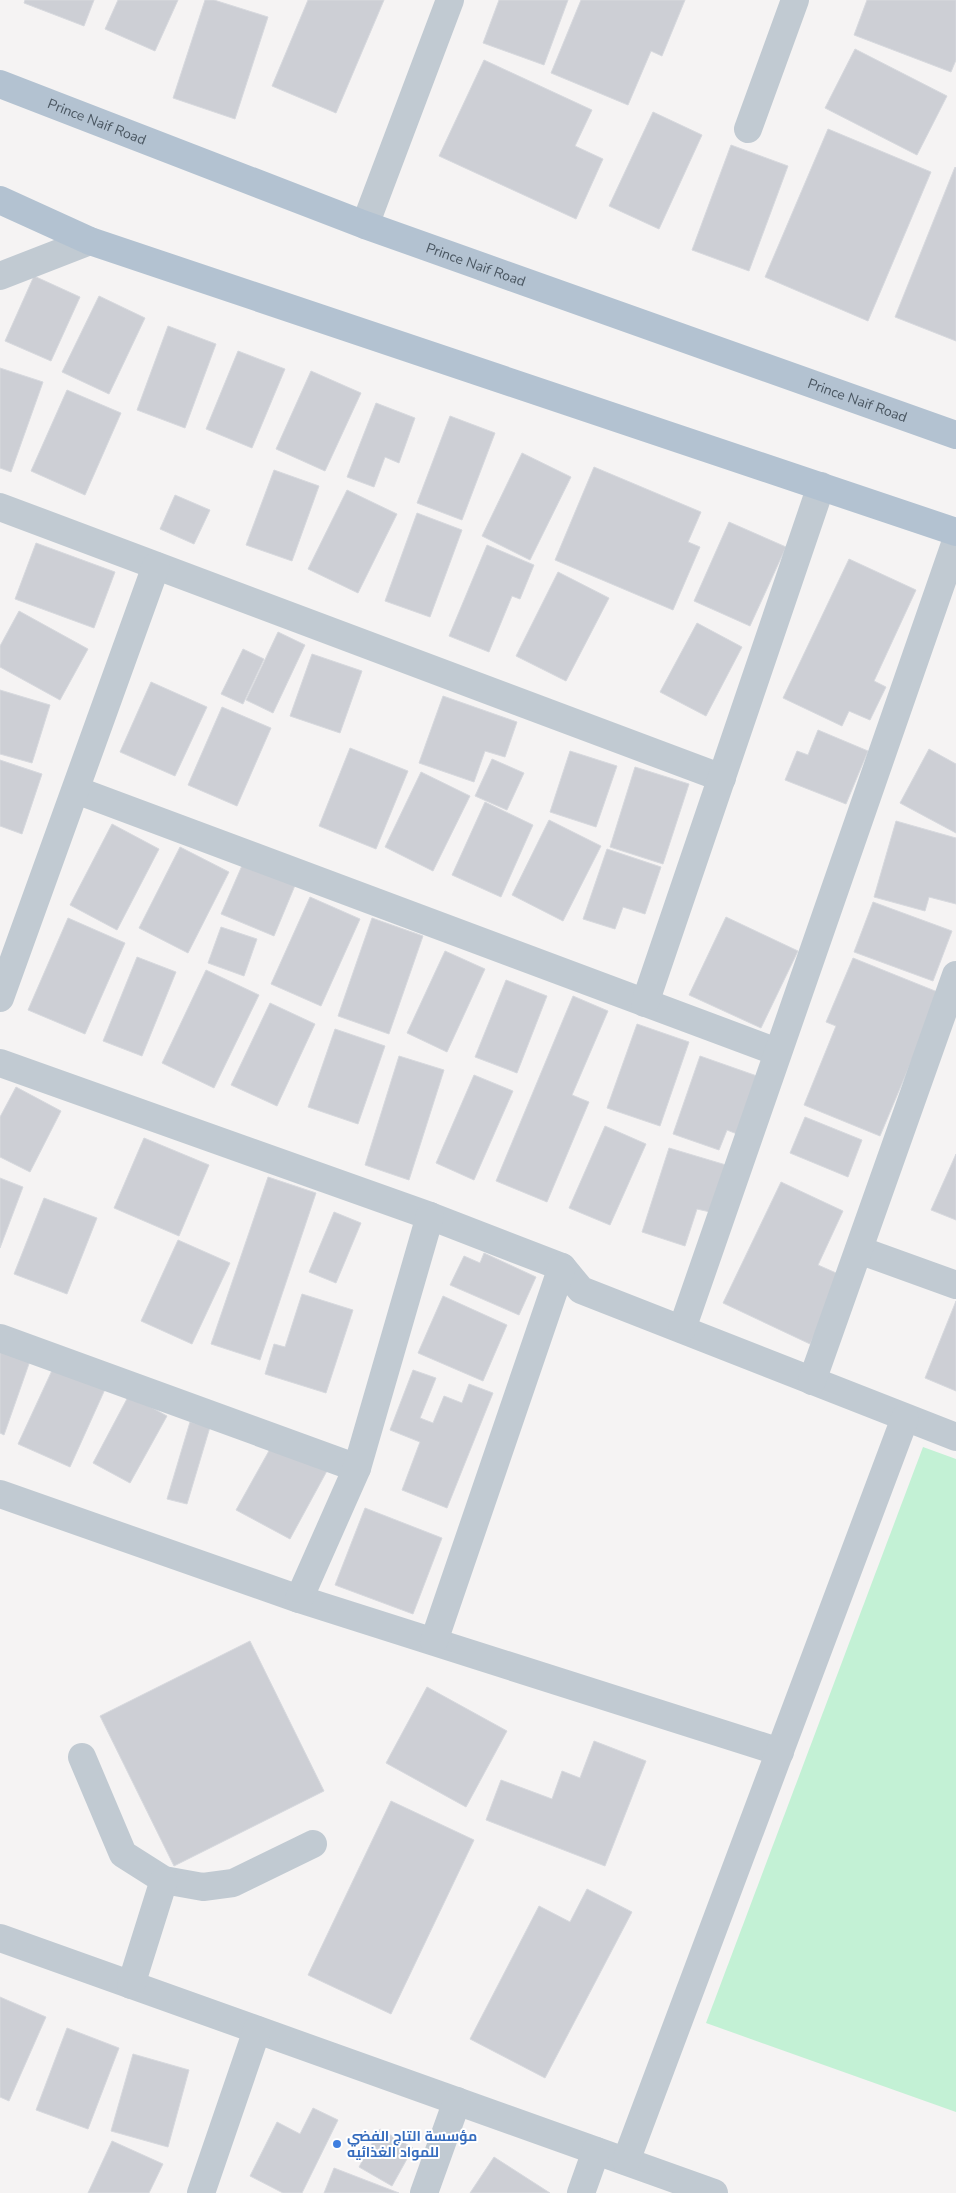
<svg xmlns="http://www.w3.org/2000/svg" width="956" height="2193" viewBox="0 0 956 2193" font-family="'Nunito Sans',Cairo,sans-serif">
  <rect width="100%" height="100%" fill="#f5f3f3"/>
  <!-- green -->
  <polygon fill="#c3f1d5" points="923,1447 956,1459 956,2112 706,2023"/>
  <!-- building -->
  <g fill="#cdcfd5" stroke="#d7d9de">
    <polygon points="25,0 94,0 84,26 24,3"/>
    <polygon points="118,0 178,0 155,51 105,29"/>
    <polygon points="205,0 214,0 268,17 235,119 173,98"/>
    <polygon points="308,0 384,0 336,113 272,86"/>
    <polygon points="499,0 568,0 544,65 483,43"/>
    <polygon points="581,0 685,0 662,56 651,51 628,105 551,73"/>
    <polygon points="867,0 956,0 956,60 951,72 854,35"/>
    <polygon points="855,49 947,96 917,155 825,108"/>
    <polygon points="484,60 592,110 575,146 603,159 576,219 439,156"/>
    <polygon points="653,112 702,135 659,229 609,206"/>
    <polygon points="828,129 931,172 868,321 765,277"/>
    <polygon points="731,145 788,166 749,271 692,250"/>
    <polygon points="955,167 956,168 956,341 895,317"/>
    <polygon points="34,276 80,297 51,361 5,341"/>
    <polygon points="99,296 145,318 109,394 62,372"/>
    <polygon points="168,326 216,344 185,428 137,410"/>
    <polygon points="238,351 285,369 252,448 206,429"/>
    <polygon points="0,368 43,382 11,472 0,468"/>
    <polygon points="311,371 361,393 325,471 276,449"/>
    <polygon points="67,390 121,413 85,495 31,471"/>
    <polygon points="376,403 415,418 399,463 385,457 374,487 347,477"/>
    <polygon points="450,416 495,433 462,520 417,503"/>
    <polygon points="522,453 571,477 530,560 482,536"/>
    <polygon points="594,467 701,512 688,542 700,547 673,610 555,560"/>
    <polygon points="274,470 319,486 292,561 246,545"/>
    <polygon points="347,490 397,514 358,593 308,569"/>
    <polygon points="175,495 210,510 194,544 160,529"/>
    <polygon points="417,513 462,530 430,617 385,601"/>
    <polygon points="729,522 786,547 750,626 694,601"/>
    <polygon points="36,543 115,572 94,628 15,599"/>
    <polygon points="487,545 534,565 520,599 512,596 489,652 449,636"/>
    <polygon points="849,559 916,590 874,681 886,687 870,720 849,711 842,726 783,698"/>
    <polygon points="558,572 609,598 566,681 516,656"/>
    <polygon points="19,611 88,649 60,700 0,667 0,646"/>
    <polygon points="697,623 742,647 706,716 660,692"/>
    <polygon points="278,632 305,645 273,713 246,700"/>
    <polygon points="243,649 264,659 243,704 221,694"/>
    <polygon points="312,654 362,671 340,733 290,716"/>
    <polygon points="151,682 207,707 175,776 120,752"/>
    <polygon points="0,690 50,705 32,763 0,754"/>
    <polygon points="443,696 517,722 505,757 485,751 474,782 419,763"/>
    <polygon points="222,707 271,728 237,806 188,785"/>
    <polygon points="818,730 868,751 846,804 785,780 797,751 808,755"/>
    <polygon points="350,748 408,771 376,849 319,826"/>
    <polygon points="929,749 956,764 956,833 900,803"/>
    <polygon points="570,751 617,766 596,827 550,812"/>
    <polygon points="492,759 524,773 507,810 475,796"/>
    <polygon points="0,760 42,774 22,834 0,826"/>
    <polygon points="635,767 689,784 663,864 610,847"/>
    <polygon points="421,772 470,796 433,871 385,847"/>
    <polygon points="485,802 533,825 501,897 452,875"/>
    <polygon points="549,820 601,846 563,921 512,895"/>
    <polygon points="896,821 956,838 956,904 929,897 925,911 874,897"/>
    <polygon points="112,824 159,849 117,930 70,905"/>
    <polygon points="180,847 229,872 188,953 139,928"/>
    <polygon points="607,849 661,867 645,914 623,907 615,929 583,919"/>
    <polygon points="244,861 296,883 274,936 221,914"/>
    <polygon points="310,897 360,919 321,1006 271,984"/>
    <polygon points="873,902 952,931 933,981 854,952"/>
    <polygon points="726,917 798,951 761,1028 689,995"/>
    <polygon points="68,918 125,943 85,1034 28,1010"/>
    <polygon points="372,918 423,936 389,1034 338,1016"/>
    <polygon points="221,927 257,939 244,976 208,963"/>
    <polygon points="445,951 485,969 447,1052 407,1033"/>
    <polygon points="137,957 176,972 142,1056 103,1041"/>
    <polygon points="853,958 940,993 880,1136 804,1105 836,1026 826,1022"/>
    <polygon points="206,970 259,995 214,1088 162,1063"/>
    <polygon points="506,980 547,996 517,1073 475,1057"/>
    <polygon points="573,996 608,1011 572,1095 589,1102 547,1202 496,1181"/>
    <polygon points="270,1003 315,1024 277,1106 231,1085"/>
    <polygon points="637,1024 689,1042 660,1126 607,1108"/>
    <polygon points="335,1029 385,1046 358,1124 308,1107"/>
    <polygon points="399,1056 444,1070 409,1180 365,1165"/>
    <polygon points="700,1056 757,1076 737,1134 727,1130 719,1150 673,1134"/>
    <polygon points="474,1075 513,1091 474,1180 436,1163"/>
    <polygon points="16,1087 61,1111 30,1172 0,1157 0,1117"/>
    <polygon points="805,1117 862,1140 848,1177 790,1153"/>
    <polygon points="605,1126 646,1144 610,1225 569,1208"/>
    <polygon points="144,1138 209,1165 179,1236 114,1208"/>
    <polygon points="669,1148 726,1165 710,1212 697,1209 685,1246 642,1232"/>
    <polygon points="956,1154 956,1220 931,1210"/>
    <polygon points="268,1177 316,1193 260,1360 211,1344"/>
    <polygon points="0,1178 23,1187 0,1248"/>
    <polygon points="781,1182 843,1211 818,1265 843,1276 810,1344 723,1303"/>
    <polygon points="44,1198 97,1218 67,1294 14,1274"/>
    <polygon points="334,1212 361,1223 336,1283 309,1272"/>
    <polygon points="178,1240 230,1263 192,1344 141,1321"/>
    <polygon points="484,1253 536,1277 519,1315 450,1285 464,1256 480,1263"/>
    <polygon points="302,1294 353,1310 326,1393 265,1374 274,1344 285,1347"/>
    <polygon points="443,1296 507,1325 483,1381 418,1353"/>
    <polygon points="956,1301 956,1391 925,1378"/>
    <polygon points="0,1347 31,1358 4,1435 0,1433"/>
    <polygon points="55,1364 106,1387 70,1467 18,1444"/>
    <polygon points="413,1370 436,1378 420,1418 433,1423 444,1396 462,1403 469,1384 493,1393 447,1508 402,1490 420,1442 390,1430"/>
    <polygon points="129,1395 167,1416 130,1483 93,1463"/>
    <polygon points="190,1422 210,1427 187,1504 167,1499"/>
    <polygon points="275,1440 328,1469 290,1539 236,1510"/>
    <polygon points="365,1508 442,1538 413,1614 335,1585"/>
    <polygon points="250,1641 324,1791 174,1866 100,1716"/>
    <polygon points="427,1687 507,1731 466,1807 386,1763"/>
    <polygon points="594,1741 646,1761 605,1866 486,1820 501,1780 552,1799 562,1771 580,1778"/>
    <polygon points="391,1801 474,1840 391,2014 308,1975"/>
    <polygon points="587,1889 632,1912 545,2078 470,2039 539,1906 570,1922"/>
    <polygon points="0,1997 46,2017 9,2101 0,2097"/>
    <polygon points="67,2028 119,2048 88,2129 36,2110"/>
    <polygon points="133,2054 189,2070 168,2147 111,2131"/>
    <polygon points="313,2108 338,2120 302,2193 283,2193 250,2176 277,2122 300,2134"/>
    <polygon points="380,2129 413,2148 392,2186 359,2167"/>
    <polygon points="112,2141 163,2164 149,2193 88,2193"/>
    <polygon points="494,2157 550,2193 470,2193"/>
    <polygon points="334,2168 399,2193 324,2193"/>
  </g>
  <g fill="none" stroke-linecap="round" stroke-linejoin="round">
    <!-- minor -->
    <g stroke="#c1cad2" stroke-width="28">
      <polyline points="748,129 795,0"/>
      <polyline points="365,225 450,0"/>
      <polyline points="0,276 90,241"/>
      <polyline points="0,507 722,778"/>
      <polyline points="76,790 777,1052"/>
      <polyline points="0,998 156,566"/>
      <polyline points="645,1003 821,486"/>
      <polyline points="0,1063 430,1216 562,1267 581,1290 956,1437"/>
      <polyline points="859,1250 956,1285"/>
      <polyline points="682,1329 956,541"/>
      <polyline points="0,1338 357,1468"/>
      <polyline points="812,1381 956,975"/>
      <polyline points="0,1494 299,1599 780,1752"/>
      <polyline points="299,1599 357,1468 430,1216"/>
      <polyline points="434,1641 562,1267"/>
      <polyline points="82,1757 123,1854 164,1880 203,1887 233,1883 313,1844"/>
      <polyline points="0,1938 714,2193"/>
      <polyline points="131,1985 164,1880"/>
      <polyline points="626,2161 905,1418"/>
      <polyline points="201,2193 257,2030"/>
      <polyline points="424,2193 457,2101"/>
      <polyline points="581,2193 596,2151"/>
    </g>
    <!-- major -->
    <g stroke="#b3c2d1" stroke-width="28">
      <path id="s1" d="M0,84l365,141 591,210"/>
      <polyline points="0,200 90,241 956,532"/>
    </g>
  </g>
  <!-- markers -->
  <circle fill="#3f7fe0" stroke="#fff" stroke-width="2" cx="337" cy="2144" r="5"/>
  <g text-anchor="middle" stroke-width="4" stroke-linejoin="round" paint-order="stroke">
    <!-- street labels -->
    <g font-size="14" fill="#4a5661" stroke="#fff">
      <text dy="5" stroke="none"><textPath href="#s1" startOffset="104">Prince Naif Road</textPath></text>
      <text dy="5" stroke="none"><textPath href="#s1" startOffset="509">Prince Naif Road</textPath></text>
      <text dy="5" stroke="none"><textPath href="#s1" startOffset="914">Prince Naif Road</textPath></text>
    </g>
    <!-- shop labels -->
    <g font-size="14" font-weight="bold" fill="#366cbe" stroke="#fff" text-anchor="start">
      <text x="347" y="2141">مؤسسة التاج الفضي<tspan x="347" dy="16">للمواد الغذائيه</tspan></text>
    </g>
  </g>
</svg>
